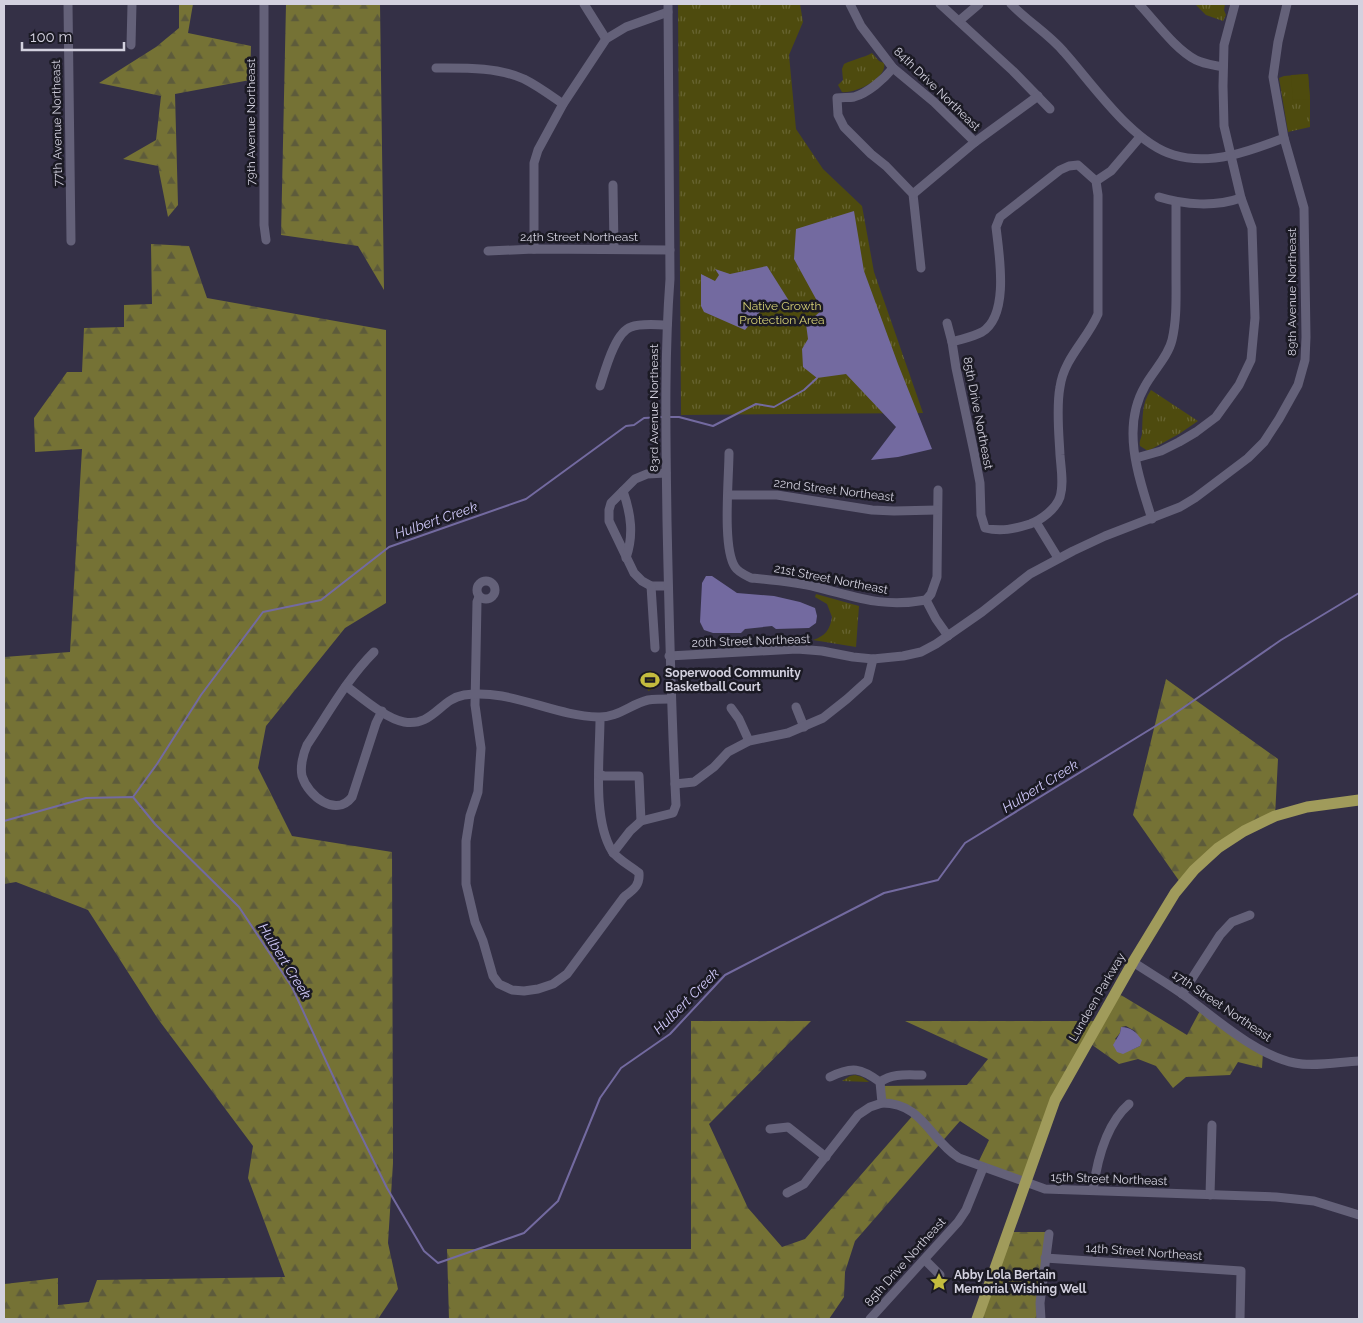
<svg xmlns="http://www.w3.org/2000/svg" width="1363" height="1323" viewBox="0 0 1363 1323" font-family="Raleway,sans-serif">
  <defs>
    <pattern id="forest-firs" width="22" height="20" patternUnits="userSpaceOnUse" patternTransform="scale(1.25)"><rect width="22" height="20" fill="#757235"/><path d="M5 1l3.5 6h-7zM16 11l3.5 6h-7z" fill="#5d5b3b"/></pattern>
    <pattern id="park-tufts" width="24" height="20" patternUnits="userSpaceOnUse" patternTransform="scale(1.25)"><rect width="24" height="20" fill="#4e4b0e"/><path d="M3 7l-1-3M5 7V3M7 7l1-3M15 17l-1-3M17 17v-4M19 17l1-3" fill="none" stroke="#676431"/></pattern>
  </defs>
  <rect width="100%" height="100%" fill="#343046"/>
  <!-- forest -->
  <g fill="url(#forest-firs)" fill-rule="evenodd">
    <polygon points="179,4 193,4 188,33 251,46 250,80 175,94 178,205 168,217 158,166 123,159 156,140 161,96 99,83 156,47 179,28"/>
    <polygon points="286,4 380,4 384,290 358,246 281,235"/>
    <polygon points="151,244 189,246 207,298 386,330 386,603 345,628 266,726 258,768 292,836 392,852 393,1163 388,1243 398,1289 378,1319 4,1319 4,1284 58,1278 58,1305 89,1302 97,1280 285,1277 248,1178 253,1146 158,1019 88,910 16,882 4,884 4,657 70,652 82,449 35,452 34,418 67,372 82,372 84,328 124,327 124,305 152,304"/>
    <polygon points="1166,679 1278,759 1275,816 1244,831 1182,885 1133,815"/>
    <path d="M1116,992l71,43 15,-28 61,45 -1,16 -24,-6 -8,13 -44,2 -13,11 -17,-22 -18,-7 -19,5 -31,-22 -22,35 -41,106 -48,-18 12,-25 -29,-19 -105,120 -10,31 -1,25 -15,22h-380l-2,-70h244v-228h120l-102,103 39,84 34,39 23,-8 110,-126 -33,-10 -1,-17 86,-1 21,-26 -83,-38h195zM1126,1026l9,5 5,15 -9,4 -16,-11 5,-6 1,-6z"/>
    <polygon points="1008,1232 1051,1232 1041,1319 977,1319"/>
  </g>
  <!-- park -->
  <g fill="url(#park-tufts)">
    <polygon points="678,4 800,4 803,22 789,55 796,129 823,169 862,206 874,272 923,413 681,415"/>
    <polygon points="1195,4 1225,4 1224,10 1226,15 1223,21 1206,15"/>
    <path d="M872,53l7,8 5,2c4,15 -29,31 -42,29l-4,-7 5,-5 -1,-11 2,-5c10,-5 19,-6 28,-11z"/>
    <polygon points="1308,74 1310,99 1310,127 1288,132 1279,78 1284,76"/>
    <path d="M1151,390l47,31 -19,13 -31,17 -8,-5c-1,-5 1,-7 2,-12 1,-16 -1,-30 9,-44z"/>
    <path d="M816,594l43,12 -3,41 -43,-7c12,-4 17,-10 19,-23l-5,-13 -12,-7z"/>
    <polygon points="855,1075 862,1077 869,1082 842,1081 850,1076"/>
  </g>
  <!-- pitch -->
  <g fill="#4e4b0e">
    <polygon points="1308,74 1310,99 1293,100 1291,75"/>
    <polygon points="651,670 656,688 648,691 643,673"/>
  </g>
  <!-- water -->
  <g fill="#736aa0">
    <polygon points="854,211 864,271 898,364 932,449 898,457 871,460 896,427 846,374 817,378 803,367 802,349 808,339 806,324 822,310 794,259 796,229"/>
    <polygon points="767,266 791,304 765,306 745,330 704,312 701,306 701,274 715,281 719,275 715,269 730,274"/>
    <polygon points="706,576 712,576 737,593 774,596 800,602 815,608 817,616 816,623 809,628 776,629 772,626 745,629 741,633 713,633 704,630 700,622 702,583"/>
    <path d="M1121,1027c10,0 15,5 21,13l-2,6 -17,8 -6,-2 -4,-7 7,-12z"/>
  </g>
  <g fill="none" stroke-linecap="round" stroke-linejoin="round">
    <!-- stream -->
    <g stroke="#736aa0" stroke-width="2">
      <polyline points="668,417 679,417 713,426 756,404 774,407 804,390 817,378"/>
      <polyline points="133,797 157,764 201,695 263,612 321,600 389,547 526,499 626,426 634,425 644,418 663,417"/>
      <polyline points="4,821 86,798 133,797 155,824 239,907 292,987 350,1113 387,1188 424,1251 438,1263 524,1233 558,1201 600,1098 621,1068 670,1034 725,975 884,893 938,880 965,843 1167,719 1281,640 1359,593"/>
    </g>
    <!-- minor -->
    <g stroke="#646179" stroke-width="9">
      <polyline points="68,4 71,241"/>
      <polyline points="264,4 264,225 266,240"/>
      <polyline points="584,4 606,39"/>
      <polyline points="850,4 861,26 893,68 934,102 975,142"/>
      <polyline points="940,4 1013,71 1050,109"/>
      <path d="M1011,4c16,17 38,30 53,48 28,31 69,92 110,103 37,11 76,-4 110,-17"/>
      <path d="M1139,4c17,18 36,45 57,56 8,4 18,5 27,7"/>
      <polyline points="959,21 979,4"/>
      <polyline points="131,45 132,4"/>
      <path d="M436,68c29,0 61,-1 88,11 14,7 26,16 39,25"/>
      <path d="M893,68c-9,11 -25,25 -39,29 -5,1 -12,0 -17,1l1,17 6,12 27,27 15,12 27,28 8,74"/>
      <path d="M1096,181l2,14v119c-11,26 -34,44 -38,73 -4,21 -1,47 0,68 1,14 4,29 0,42 -4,12 -19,23 -30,27 -16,5 -29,8 -45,4l-4,-13 -1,-32 -6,-31 -18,-84 -4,-26c9,-3 21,-5 30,-10 28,-17 17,-78 14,-105l4,-10 60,-47 9,-4 9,-1 18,16 15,-10 29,-34"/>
      <polyline points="613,185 614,248"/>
      <polyline points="913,194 975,142 1038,96"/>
      <path d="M1159,197c26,8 56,10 82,1"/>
      <polyline points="534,249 534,163 538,150 563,104 606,39 626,27 668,12"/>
      <polyline points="488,251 534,249 670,250"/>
      <polyline points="947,323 952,342"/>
      <path d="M600,386c5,-15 15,-54 31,-59 10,-4 25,-2 36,-2"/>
      <path d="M729,453c0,25 -7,95 6,114 3,5 10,8 16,11 21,2 44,4 65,9 41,10 66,21 110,13"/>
      <polyline points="1136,458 1161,451 1179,442 1196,432 1216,417 1239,385 1251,360 1255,318 1252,228 1241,198 1224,126 1223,86 1224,45 1235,4"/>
      <polyline points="666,473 647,474 635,479 611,503 609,510 609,521 634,573 642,581 651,586 668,586"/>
      <polyline points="938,490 937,577 931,594 926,600 936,619 948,636"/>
      <path d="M623,491c8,23 11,44 3,67"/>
      <polyline points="729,495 777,495 872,510 894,511 937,510"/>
      <path d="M1152,519c-14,-43 -31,-92 -7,-133 8,-15 23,-29 27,-46 5,-21 4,-43 4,-65 0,-24 0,-48 0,-73"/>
      <polyline points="1036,522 1058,558"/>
      <circle cx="486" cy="590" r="9"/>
      <polyline points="651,586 655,648"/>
      <path d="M479,597l-2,5 -2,103 6,43 -3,44 -8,24 -4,25v43l9,38 8,19 10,35 6,8 13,6 12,1 14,-2 15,-5 14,-10 57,-77c9,-7 16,-11 15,-24 -8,-7 -21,-13 -27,-22 -20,-33 -12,-94 -12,-133"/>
      <path d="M374,652c-27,27 -46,62 -67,93 -4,9 -7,22 -5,31 6,20 34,42 50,21l24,-74 6,-12"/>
      <polyline points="669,656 797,649 822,651 853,657 873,659 903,656 921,652 936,644 982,612 1030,574 1073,551 1105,536 1180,507 1195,498 1248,458 1264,442 1279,419 1298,385 1305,360 1306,337 1304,208 1284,138 1273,77 1278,42 1287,4"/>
      <path d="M346,686c15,11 40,33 58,36 29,5 36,-23 60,-27 45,-7 89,21 134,22 19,1 33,-13 50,-17 7,-1 16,-1 23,-1"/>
      <polyline points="796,707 804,727"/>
      <polyline points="731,708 739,719 749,741"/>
      <polyline points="599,774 604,776 639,776 641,821"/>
      <polyline points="675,784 694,782 714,767 728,752 749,741 788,733 823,718 847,699 868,680 873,659"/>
      <path d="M613,853l17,-22 11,-10 32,-8 3,-8c-5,-95 -7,-189 -9,-284 -1,-80 -3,-161 3,-242l-2,-275"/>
      <path d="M1133,962c18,12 37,23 55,36 29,22 70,58 107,65 19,4 44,-1 64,-2"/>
      <polyline points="1182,994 1220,935 1232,922 1250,915"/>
      <path d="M830,1077c22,-11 31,-9 50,5 13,-9 27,-7 42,-7"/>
      <path d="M882,1103c41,0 47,36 77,55l86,31 231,8 38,4 45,14"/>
      <polyline points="770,1129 788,1127 826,1157"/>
      <path d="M1093,1190c4,-29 13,-66 36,-86"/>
      <polyline points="787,1193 804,1184 858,1115 870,1107 882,1103 880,1082"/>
      <polyline points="1210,1195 1212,1125"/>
      <polyline points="1045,1258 1241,1271 1240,1319"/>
      <polyline points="925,1260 940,1275"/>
      <polyline points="870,1319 958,1222 966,1210 983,1168"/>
      <polyline points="1041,1319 1040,1303 1049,1234"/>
    </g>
    <!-- major -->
    <polyline stroke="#a09b5b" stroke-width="11" points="977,1319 1055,1100 1133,962 1175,893 1194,870 1218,848 1244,831 1275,816 1307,807 1359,800"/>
  </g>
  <!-- icons -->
  <defs>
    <g id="stadium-bare" transform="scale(1.5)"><path d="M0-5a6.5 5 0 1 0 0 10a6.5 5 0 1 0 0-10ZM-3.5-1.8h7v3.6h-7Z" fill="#c4bc3e" stroke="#1b1a24" stroke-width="2.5" paint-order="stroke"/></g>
    <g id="sight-bare" transform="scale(1.5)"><path d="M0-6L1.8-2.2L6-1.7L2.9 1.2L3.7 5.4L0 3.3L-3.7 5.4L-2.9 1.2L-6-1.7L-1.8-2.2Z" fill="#c4bc3e" stroke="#1b1a24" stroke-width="2.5" paint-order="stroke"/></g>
  </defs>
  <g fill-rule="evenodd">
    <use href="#stadium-bare" x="650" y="680"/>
    <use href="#sight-bare" x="939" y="1282"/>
  </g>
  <g text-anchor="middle" stroke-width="5" stroke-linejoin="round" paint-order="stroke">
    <!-- street labels -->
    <g font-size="12" fill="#d3d1df" stroke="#1b1a24">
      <text transform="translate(937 89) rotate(44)" y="4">84th Drive Northeast</text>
      <text transform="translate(251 122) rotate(-90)" y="4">79th Avenue Northeast</text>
      <text transform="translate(57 123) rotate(-91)" y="4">77th Avenue Northeast</text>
      <text x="579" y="241">24th Street Northeast</text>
      <text transform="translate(1292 292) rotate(-90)" y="4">89th Avenue Northeast</text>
      <text transform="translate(654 408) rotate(-90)" y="4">83rd Avenue Northeast</text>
      <text transform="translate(978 413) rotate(79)" y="4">85th Drive Northeast</text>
      <text transform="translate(834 490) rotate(7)" y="4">22nd Street Northeast</text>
      <text transform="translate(831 579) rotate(11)" y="4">21st Street Northeast</text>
      <text transform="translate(751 641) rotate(-2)" y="4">20th Street Northeast</text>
      <text transform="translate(1097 997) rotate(-60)" y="4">Lundeen Parkway</text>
      <text transform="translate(1222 1006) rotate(34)" y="4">17th Street Northeast</text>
      <text transform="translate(1109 1179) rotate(2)" y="4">15th Street Northeast</text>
      <text transform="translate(1144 1252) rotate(4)" y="4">14th Street Northeast</text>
      <text transform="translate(905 1262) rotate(-48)" y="4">85th Drive Northeast</text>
    </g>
    <!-- park labels -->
    <g font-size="12" fill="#d4cf75" stroke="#1b1a24">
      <text x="782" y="310">Native Growth<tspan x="782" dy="14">Protection Area</tspan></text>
    </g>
    <!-- poi labels -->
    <g font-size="12" font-weight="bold" fill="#d3d1df" stroke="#1b1a24" text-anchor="start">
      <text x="665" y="677">Soperwood Community<tspan x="665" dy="14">Basketball Court</tspan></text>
      <text x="954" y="1279">Abby Lola Bertain<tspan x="954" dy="14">Memorial Wishing Well</tspan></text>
    </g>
    <!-- water labels -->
    <g font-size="14" font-style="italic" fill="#d0c9fa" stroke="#1b1a24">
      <text transform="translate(436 520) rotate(-19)" y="5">Hulbert Creek</text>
      <text transform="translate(1040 786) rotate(-32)" y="5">Hulbert Creek</text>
      <text transform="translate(285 961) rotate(58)" y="5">Hulbert Creek</text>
      <text transform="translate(686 1001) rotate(-45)" y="5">Hulbert Creek</text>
    </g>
  </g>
  <!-- border -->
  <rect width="1363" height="1323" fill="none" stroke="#d3d1df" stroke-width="10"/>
  <!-- scale -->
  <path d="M22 42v8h102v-8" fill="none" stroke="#d3d1df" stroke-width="2.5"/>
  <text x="30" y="42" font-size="15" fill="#d3d1df" stroke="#1b1a24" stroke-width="4" paint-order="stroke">100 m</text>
</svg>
